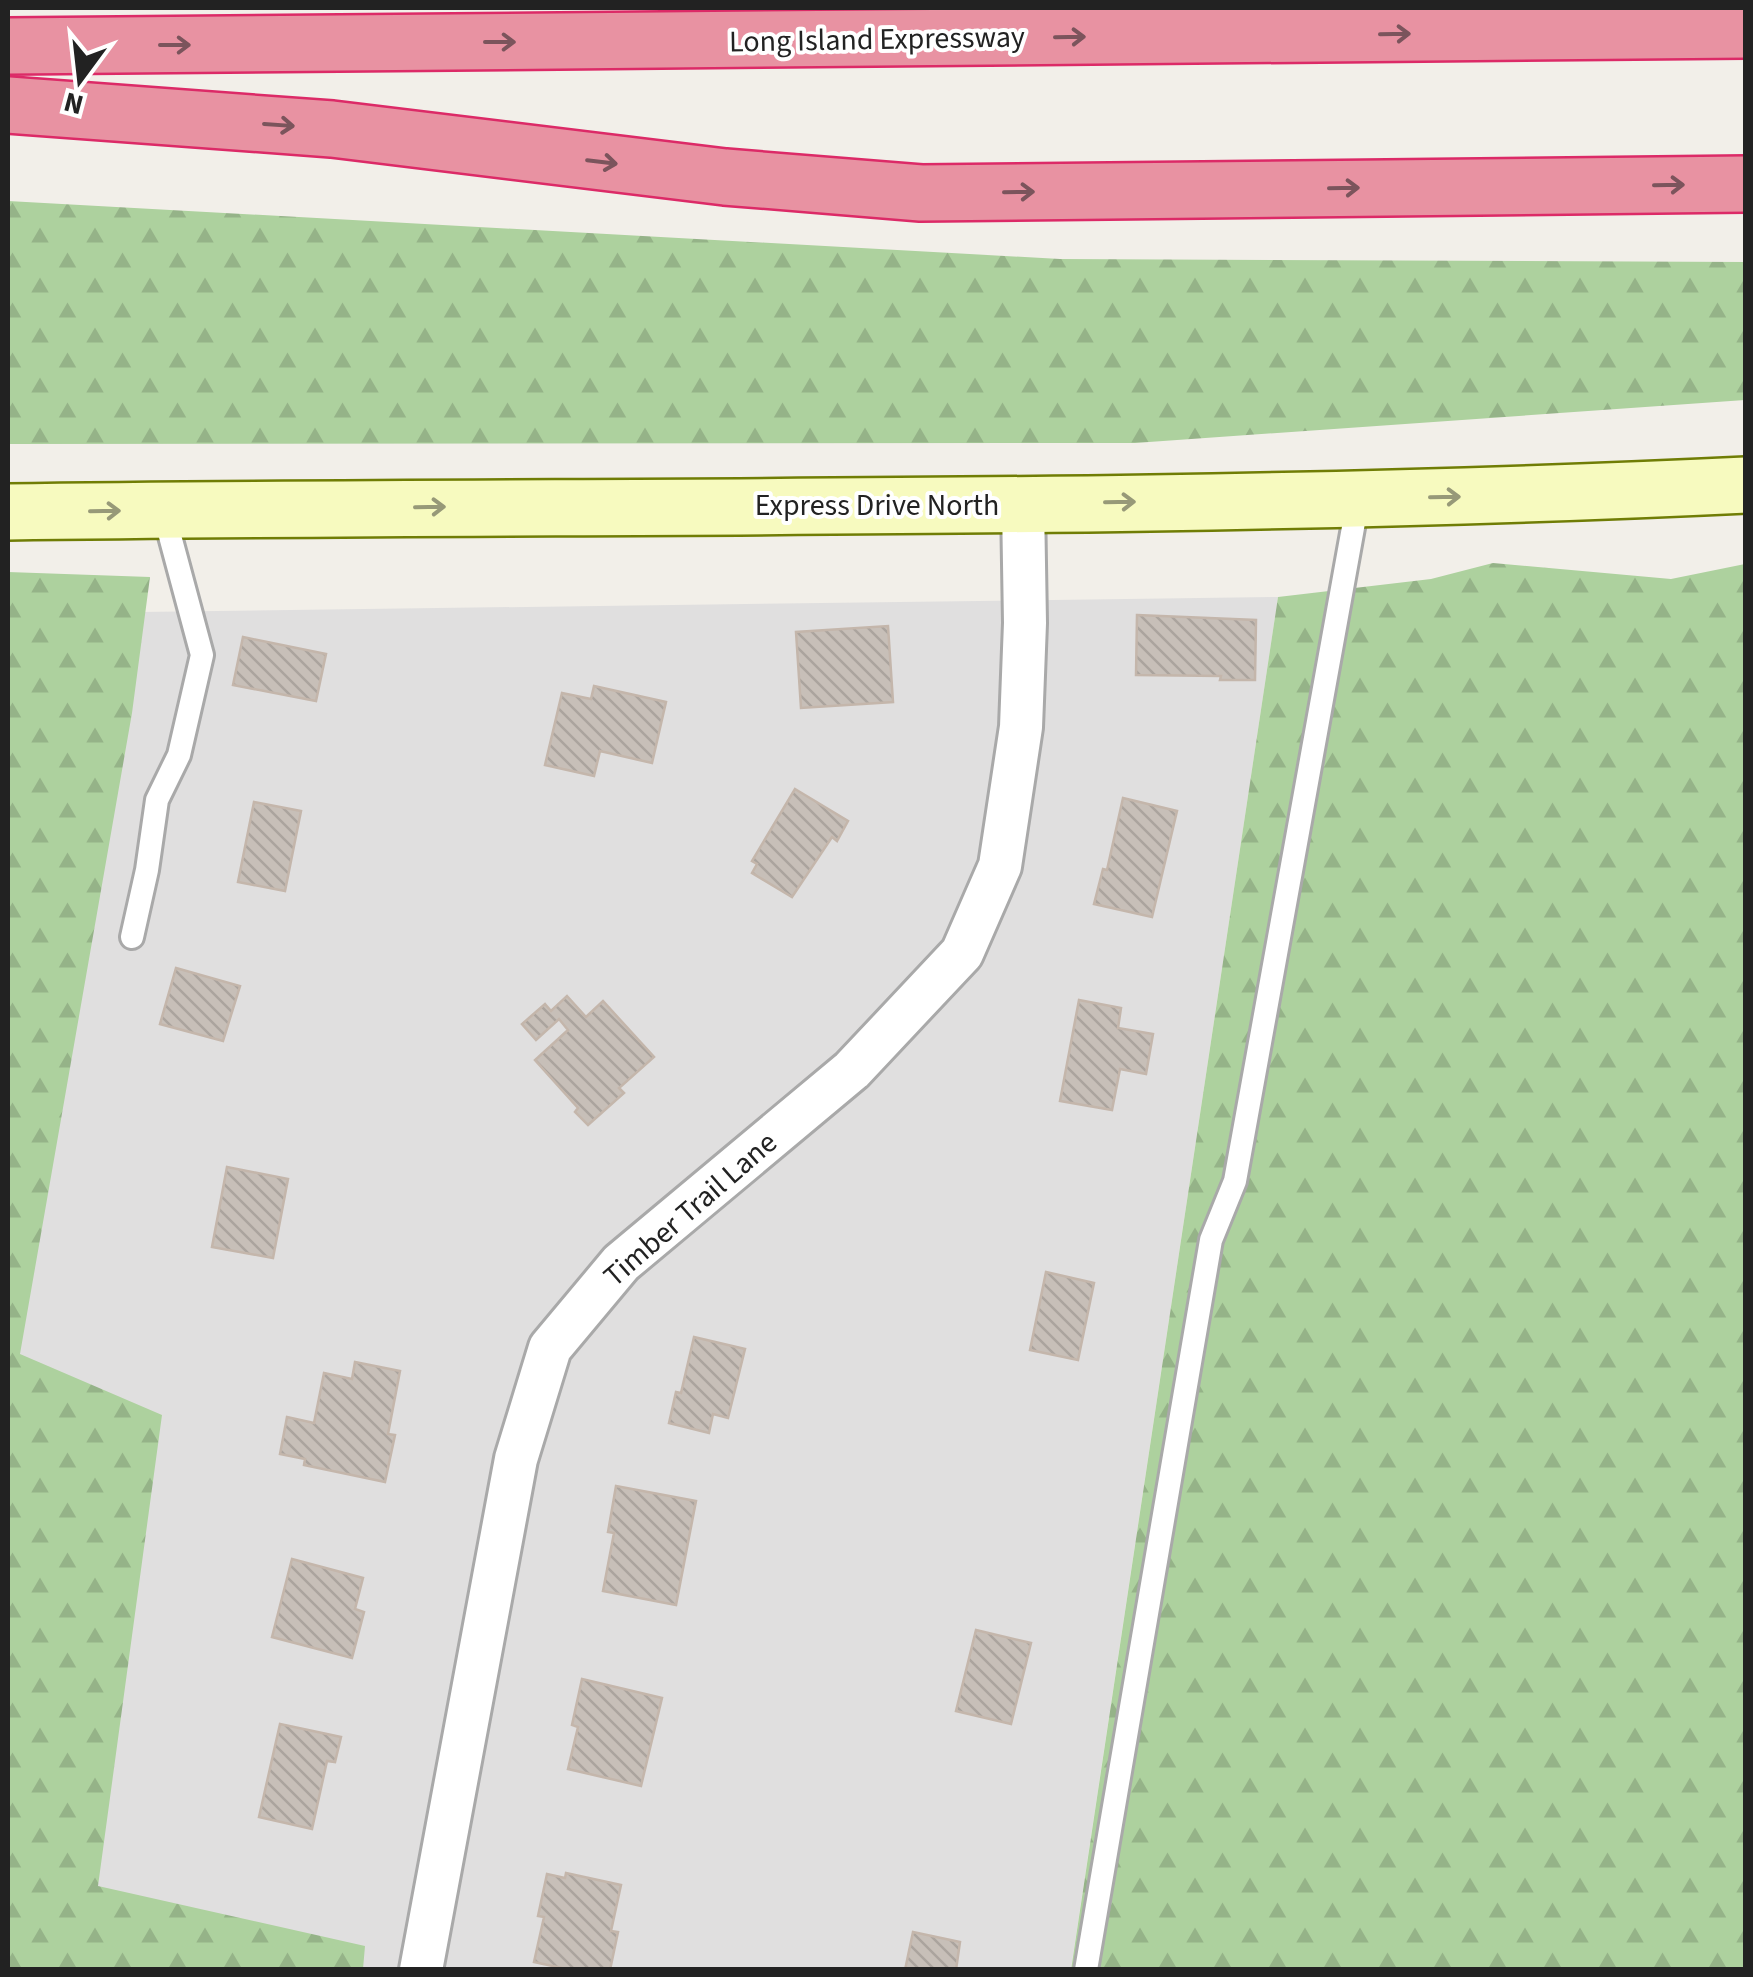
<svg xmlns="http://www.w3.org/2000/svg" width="1753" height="1977" viewBox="0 0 1753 1977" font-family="'Source Sans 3',sans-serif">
  <defs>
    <pattern id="forest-firs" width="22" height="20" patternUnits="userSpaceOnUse" patternTransform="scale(2.5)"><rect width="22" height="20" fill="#add19e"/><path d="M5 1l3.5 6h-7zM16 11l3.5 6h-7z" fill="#95b388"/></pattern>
    <pattern id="building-back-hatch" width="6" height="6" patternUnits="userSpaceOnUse" patternTransform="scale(2.5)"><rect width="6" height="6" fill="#c7bfb8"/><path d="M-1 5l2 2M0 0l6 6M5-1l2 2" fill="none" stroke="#aba49e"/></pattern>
  </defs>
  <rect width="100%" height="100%" fill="#f2efe9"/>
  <!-- residential -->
  <polygon fill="#e0dfdf" points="1278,597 1071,1969 8,1970 8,904 62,613"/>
  <!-- forest -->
  <g fill="url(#forest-firs)">
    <polygon points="8,201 1060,259 1745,262 1745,400 1135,443 8,444"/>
    <polygon points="1493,563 1671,579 1745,564 1745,1969 1071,1970 1278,597 1431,579"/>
    <polygon points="8,572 150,577 132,713 20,1354 162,1415 98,1886 365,1946 363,1969 8,1969"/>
  </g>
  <!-- building -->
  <g fill="url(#building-back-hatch)" stroke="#c4b6ab" stroke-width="2.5">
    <polygon points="1137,615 1256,620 1255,680 1220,680 1221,676 1136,675"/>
    <polygon points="888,626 893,702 801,708 796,632"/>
    <polygon points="243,637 326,654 316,701 233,685"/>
    <polygon points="594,686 666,702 652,763 600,751 594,776 545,765 562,693 591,699"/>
    <polygon points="795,789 848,821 837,841 832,837 792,897 752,873 757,864 752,861"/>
    <polygon points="1123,798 1177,811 1152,917 1094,904 1103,869 1107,870"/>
    <polygon points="254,802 301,811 285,891 238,882"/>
    <polygon points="176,968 240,986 223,1041 160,1024"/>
    <polygon points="567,996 586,1017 603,1001 654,1057 619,1088 624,1093 588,1125 575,1112 578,1108 535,1060 568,1030 559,1019 536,1040 522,1024 545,1004 551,1011"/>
    <polygon points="1079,1000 1121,1008 1118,1028 1153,1034 1146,1074 1120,1069 1112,1110 1060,1101"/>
    <polygon points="227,1167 288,1179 273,1258 212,1247"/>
    <polygon points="1046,1272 1094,1283 1078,1360 1030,1350"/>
    <polygon points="694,1337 745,1349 728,1418 713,1414 709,1433 669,1423 676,1392 681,1393"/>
    <polygon points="355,1362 400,1371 388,1434 395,1435 385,1482 304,1465 305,1459 280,1454 287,1417 314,1423 324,1373 352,1379"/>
    <polygon points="616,1486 696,1501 676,1605 603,1591 614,1533 608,1532"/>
    <polygon points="292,1559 363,1578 355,1609 364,1612 352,1658 272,1637"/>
    <polygon points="976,1630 1031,1643 1011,1724 956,1711"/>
    <polygon points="582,1679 662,1698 641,1786 568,1769 578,1727 572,1725"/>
    <polygon points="280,1724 341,1737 335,1762 327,1761 312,1829 259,1817"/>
    <polygon points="566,1873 621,1885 611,1931 618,1932 610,1970 571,1970 534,1962 544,1917 538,1916 547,1874 565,1878"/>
    <polygon points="913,1932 960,1942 956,1970 905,1970"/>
  </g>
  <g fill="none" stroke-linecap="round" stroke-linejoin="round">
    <!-- lane casing -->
    <g stroke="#a9a9a9" stroke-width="28">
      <g id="lane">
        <polyline points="132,937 147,870 157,800 179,755 202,655 163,510"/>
        <polyline points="1086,1970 1211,1240 1235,1181 1358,500"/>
      </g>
    </g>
    <!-- street casing -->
    <g stroke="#a9a9a9" stroke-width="48">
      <polyline id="street" points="421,1970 516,1459 550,1348 621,1263 852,1070 962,953 1000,866 1021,727 1025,623 1023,504"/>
    </g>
    <!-- secondary casing -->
    <g stroke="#707d05" stroke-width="60">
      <path id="secondary" d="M8,512c579,-8 1159,1 1738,-27"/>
    </g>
    <!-- highway casing -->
    <g stroke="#dc2a67" stroke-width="60">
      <g id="highway">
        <polyline points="8,46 1746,30"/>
        <polyline points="8,105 332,129 725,177 921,193 1746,184"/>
      </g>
    </g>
    <!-- lane -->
    <use href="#lane" stroke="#fff" stroke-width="22"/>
    <!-- street -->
    <use href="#street" stroke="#fff" stroke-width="42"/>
    <!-- secondary -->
    <use href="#secondary" stroke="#f7fabf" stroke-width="55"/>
    <!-- highway -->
    <use href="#highway" stroke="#e892a2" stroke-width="55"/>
  </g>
  <!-- one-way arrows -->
  <defs><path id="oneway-shaft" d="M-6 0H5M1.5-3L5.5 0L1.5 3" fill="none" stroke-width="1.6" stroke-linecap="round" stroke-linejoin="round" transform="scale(2.5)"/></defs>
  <g stroke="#7b545c">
    <use href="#oneway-shaft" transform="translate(1395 34) rotate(-1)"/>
    <use href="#oneway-shaft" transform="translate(1070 37) rotate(-1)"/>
    <use href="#oneway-shaft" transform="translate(500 42)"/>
    <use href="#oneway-shaft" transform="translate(175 45)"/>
    <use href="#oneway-shaft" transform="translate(279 125) rotate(4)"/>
    <use href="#oneway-shaft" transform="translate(602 162) rotate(7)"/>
    <use href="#oneway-shaft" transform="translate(1669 185) rotate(-1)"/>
    <use href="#oneway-shaft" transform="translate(1344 188) rotate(-1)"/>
    <use href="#oneway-shaft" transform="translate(1019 192) rotate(-1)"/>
  </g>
  <g stroke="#979978">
    <use href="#oneway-shaft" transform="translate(1445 497) rotate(-1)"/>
    <use href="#oneway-shaft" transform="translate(1120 502) rotate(-1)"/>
    <use href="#oneway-shaft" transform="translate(430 507) rotate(-1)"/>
    <use href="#oneway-shaft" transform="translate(105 511) rotate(-1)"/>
  </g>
  <g text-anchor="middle" stroke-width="8" stroke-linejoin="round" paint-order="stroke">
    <!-- street labels -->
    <g font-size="30" fill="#222" stroke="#fff">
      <text transform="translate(877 39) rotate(-1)" y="10">Long Island Expressway</text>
      <text x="877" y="515">Express Drive North</text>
      <text transform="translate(690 1209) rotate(-41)" y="10">Timber Trail Lane</text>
    </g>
  </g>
  <!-- border -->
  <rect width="1753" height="1977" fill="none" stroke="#222222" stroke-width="20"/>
  <!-- north arrow -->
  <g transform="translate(80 80) rotate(195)" stroke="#ffffff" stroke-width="8" paint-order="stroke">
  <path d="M0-8L18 38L0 25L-18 38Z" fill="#222222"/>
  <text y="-15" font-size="28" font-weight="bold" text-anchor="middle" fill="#222222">N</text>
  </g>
</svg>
